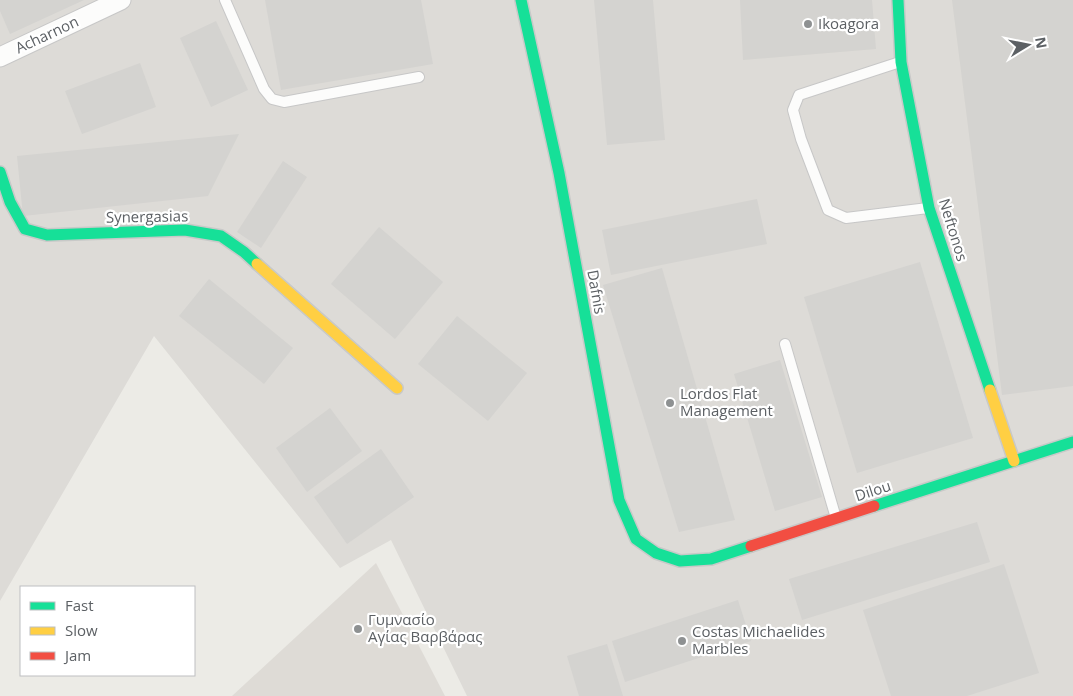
<svg xmlns="http://www.w3.org/2000/svg" width="1073" height="696" viewBox="0 0 1073 696" font-family="'Open Sans',sans-serif">
  <rect width="100%" height="100%" fill="#ecebe6"/>
  <!-- industrial -->
  <polygon fill="#dddbd7" points="0,0 1073,0 1073,696 467,696 391,540 340,568 154,336 0,601"/>
  <!-- education -->
  <polygon fill="#dedbd6" points="376,563 445,696 232,696"/>
  <!-- building -->
  <g fill="#d4d3d0">
    <polygon points="0,0 84,0 10,34 0,11"/>
    <polygon points="265,0 421,0 433,64 281,90"/>
    <polygon points="594,0 653,0 665,140 607,145"/>
    <polygon points="740,0 872,0 876,49 743,60"/>
    <polygon points="952,0 1073,0 1073,386 1002,395"/>
    <polygon points="216,21 248,90 211,107 180,38"/>
    <polygon points="140,63 156,107 82,134 65,91"/>
    <polygon points="239,134 208,196 23,216 17,156"/>
    <polygon points="283,161 307,177 261,248 237,232"/>
    <polygon points="757,199 767,244 611,275 602,230"/>
    <polygon points="379,227 443,282 395,339 331,284"/>
    <polygon points="920,262 973,438 857,473 804,297"/>
    <polygon points="662,268 735,520 679,532 603,285"/>
    <polygon points="209,279 293,348 264,384 179,316"/>
    <polygon points="457,316 527,373 488,421 418,364"/>
    <polygon points="780,360 822,497 775,511 734,374"/>
    <polygon points="330,408 362,451 307,492 276,448"/>
    <polygon points="381,449 414,497 347,544 314,497"/>
    <polygon points="977,522 990,562 802,620 789,579"/>
    <polygon points="1004,564 1039,673 967,696 891,696 863,610"/>
    <polygon points="738,600 751,641 625,682 612,641"/>
    <polygon points="607,644 623,696 579,696 567,656"/>
  </g>
  <g fill="none" stroke-linecap="round" stroke-linejoin="round">
    <!-- lane casing -->
    <g stroke="#c7c7c7" stroke-width="12">
      <g id="lane">
        <polyline points="225,0 264,89 272,99 284,102 419,77"/>
        <polyline points="900,62 799,95 793,110 801,139 828,210 846,218 928,208"/>
        <polyline points="785,344 836,518"/>
      </g>
    </g>
    <!-- street casing -->
    <g stroke="#c7c7c7" stroke-width="21">
      <polyline id="street" points="0,57 121,0"/>
    </g>
    <!-- fast casing -->
    <g stroke="#c8c9c8" stroke-width="14">
      <g id="fast">
        <polyline points="521,0 559,173 619,500 636,539 656,553 680,561 711,559 751,546"/>
        <polyline points="898,0 901,62 929,208 990,390"/>
        <polyline points="0,172 10,202 25,229 47,235 185,230 221,236 244,252 257,264"/>
        <polyline points="874,506 1073,442"/>
      </g>
    </g>
    <!-- slow casing -->
    <g stroke="#c8c9c8" stroke-width="14">
      <g id="slow">
        <polyline points="257,264 397,388"/>
        <polyline points="990,390 1014,461"/>
      </g>
    </g>
    <!-- jam casing -->
    <g stroke="#c8c9c8" stroke-width="14">
      <polyline id="jam" points="751,546 874,506"/>
    </g>
    <!-- lane -->
    <use href="#lane" stroke="#fcfcfb" stroke-width="10"/>
    <!-- street -->
    <use href="#street" stroke="#fcfcfb" stroke-width="19"/>
    <!-- fast -->
    <use href="#fast" stroke="#16e098" stroke-width="11"/>
    <!-- slow -->
    <use href="#slow" stroke="#ffcf43" stroke-width="11"/>
    <!-- jam -->
    <use href="#jam" stroke="#f24e42" stroke-width="11"/>
  </g>
  <!-- markers -->
  <g fill="#8e9192" stroke="#fff" stroke-width="2">
    <circle cx="808" cy="24" r="5"/>
    <circle cx="670" cy="403" r="5"/>
    <circle cx="358" cy="629" r="5"/>
    <circle cx="682" cy="641" r="5"/>
  </g>
  <g text-anchor="middle" stroke-width="4.5" stroke-linejoin="round" paint-order="stroke">
    <!-- poi labels -->
    <g font-size="15" fill="#5c6064" stroke="#fff" text-anchor="start">
      <text x="818" y="29">Ikoagora</text>
      <text x="680" y="399">Lordos Flat<tspan x="680" dy="17">Management</tspan></text>
      <text x="368" y="625">Γυμνασίο<tspan x="368" dy="17">Αγίας Βαρβάρας</tspan></text>
      <text x="692" y="637">Costas Michaelides<tspan x="692" dy="17">Marbles</tspan></text>
    </g>
    <!-- street labels -->
    <g font-size="15" fill="#5c6064" stroke="#fff">
      <text transform="translate(47 35) rotate(-25)" y="5">Acharnon</text>
      <text transform="translate(147 217) rotate(-1)" y="5">Synergasias</text>
      <text transform="translate(953 230) rotate(73)" y="5">Neftonos</text>
      <text transform="translate(596 292) rotate(80)" y="5">Dafnis</text>
      <text transform="translate(873 491) rotate(-18)" y="5">Dilou</text>
    </g>
  </g>
  <!-- legend -->
  <rect x="20" y="586" width="175" height="90" fill="#ffffff" stroke="#bebfc1"/>
  <rect x="30" y="602" width="25" height="8" fill="#16e098" stroke="#bebfc1"/>
  <text x="65" y="611" font-size="15" fill="#5c6064">Fast</text>
  <rect x="30" y="627" width="25" height="8" fill="#ffcf43" stroke="#bebfc1"/>
  <text x="65" y="636" font-size="15" fill="#5c6064">Slow</text>
  <rect x="30" y="652" width="25" height="8" fill="#f24e42" stroke="#bebfc1"/>
  <text x="65" y="661" font-size="15" fill="#5c6064">Jam</text>
  <!-- north arrow -->
  <g transform="translate(1028 45) rotate(80)" stroke="#ffffff" stroke-width="4" paint-order="stroke">
  <path d="M0-4L9 19L0 12L-9 19Z" fill="#5c6064"/>
  <text y="-8" font-size="14" font-weight="bold" text-anchor="middle" fill="#5c6064">N</text>
  </g>
</svg>
